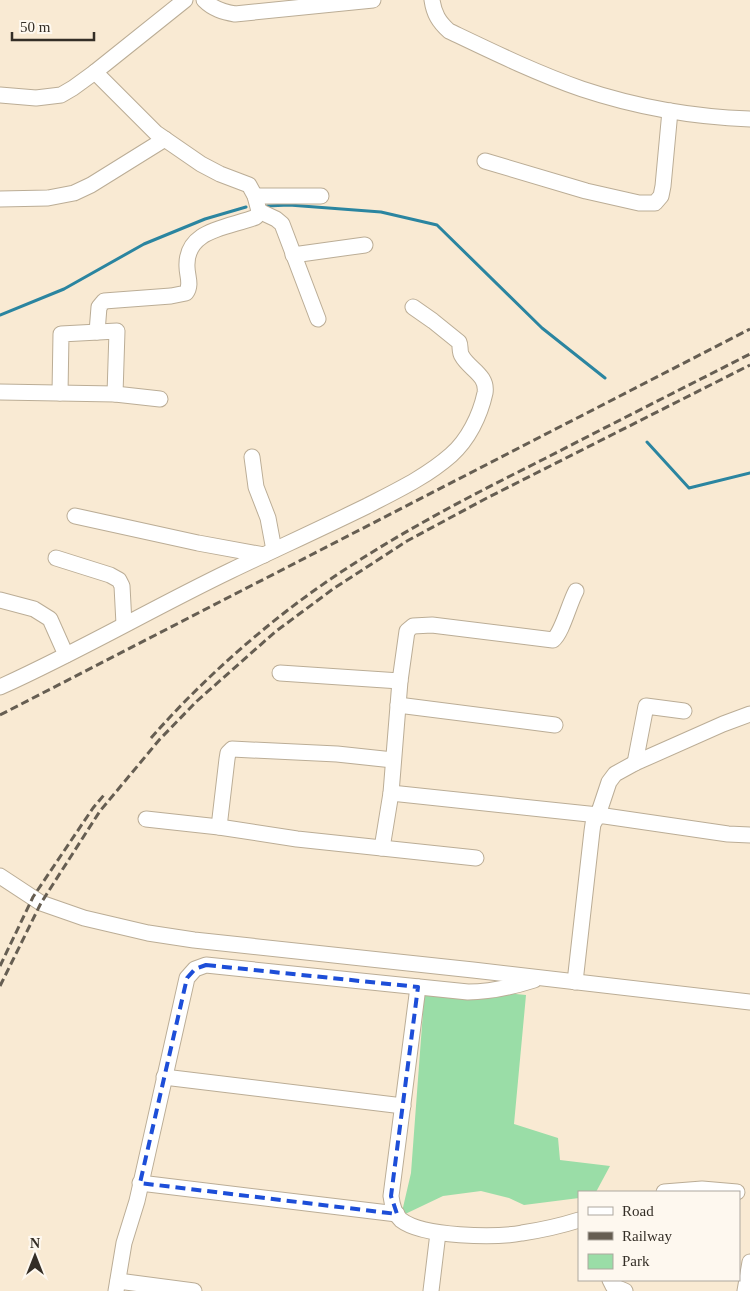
<svg xmlns="http://www.w3.org/2000/svg" width="750" height="1291" viewBox="0 0 750 1291" font-family="'Times New Roman',serif">
  <rect width="100%" height="100%" fill="#f9ead3"/>
  <!-- green -->
  <polygon fill="#9adda7" points="425,985 526,995 514,1124 558,1138 560,1160 610,1166 596,1192 579,1192 579,1198 524,1205 509,1198 481,1191 443,1196 401,1216 411,1173"/>
  <g fill="none" stroke-linecap="round" stroke-linejoin="round">
    <!-- stream -->
    <g stroke="#2b85a0" stroke-width="3">
      <polyline points="267,206 289,205 381,212 437,225 542,328 605,378"/>
      <polyline points="0,315 64,289 144,244 205,219 246,207"/>
      <polyline points="647,442 689,488 750,473"/>
    </g>
    <!-- minor casing -->
    <g stroke="#bbad96" stroke-width="17">
      <g id="minor">
        <path d="M204,0c9,9 19,12 31,14l138,-14"/>
        <path d="M432,0c2,14 7,22 17,31 44,21 87,42 133,58 54,18 112,28 168,30"/>
        <path d="M95,72l61,61 45,31 19,10 29,11 6,11 4,15 -3,6c-28,11 -71,12 -69,50 0,9 5,18 -1,26l-15,3 -67,5 -5,6 -2,25"/>
        <polyline points="0,95 36,98 61,95 73,88 95,72 185,0"/>
        <polyline points="485,161 586,191 639,203 655,203 661,196 663,186 670,111"/>
        <polyline points="255,196 321,196"/>
        <polyline points="0,199 48,198 74,193 91,185 165,139"/>
        <polyline points="259,211 276,219 282,224 318,319"/>
        <polyline points="293,255 365,245"/>
        <polyline points="0,392 115,394 160,399"/>
        <polyline points="60,393 61,334 117,331 115,394"/>
        <polyline points="252,457 256,487 268,518 274,550"/>
        <polyline points="75,516 198,543 264,555"/>
        <polyline points="56,558 110,575 119,580 122,586 124,624"/>
        <polyline points="0,600 34,609 50,619 66,655"/>
        <polyline points="280,673 400,681"/>
        <path d="M0,687c78,-35 153,-79 230,-116 46,-22 92,-43 137,-65 29,-15 59,-29 84,-51 17,-15 29,-39 34,-62 3,-18 -16,-24 -23,-37 -3,-4 -1,-10 -3,-14l-26,-21 -20,-14"/>
        <polyline points="398,705 555,725"/>
        <polyline points="635,763 646,706 684,711"/>
        <polyline points="391,793 598,815 609,782 615,774 635,763 723,724 750,714"/>
        <polyline points="146,819 219,827 297,839 476,858"/>
        <polyline points="219,827 227,759 228,753 232,749 337,754 393,760"/>
        <path d="M382,848l9,-55 9,-112 7,-50 6,-5 19,-1 121,15c9,-7 16,-36 23,-49"/>
        <polyline points="0,876 41,903 84,918 148,933 194,940 473,970 750,1002"/>
        <polyline points="575,982 592,831 593,824 598,815 728,834 750,835"/>
        <path d="M418,987l-27,209c1,9 3,18 10,24 22,17 94,18 121,13 20,-3 38,-7 57,-13"/>
        <polyline points="164,1077 403,1106"/>
        <polyline points="140,1183 397,1214"/>
        <polyline points="664,1192 702,1189 737,1192"/>
        <polyline points="610,1280 613,1286 625,1291"/>
        <polyline points="118,1281 194,1291"/>
        <path d="M116,1291l8,-48 13,-42 50,-223 8,-9 11,-4 262,27c24,0 44,-5 66,-12"/>
        <polyline points="431,1291 438,1233"/>
        <polyline points="745,1291 750,1262"/>
      </g>
    </g>
    <!-- minor -->
    <use href="#minor" stroke="#fff" stroke-width="15"/>
    <!-- rail -->
    <g stroke="#665e52" stroke-width="3" stroke-dasharray="8 4" stroke-linecap="butt">
      <polyline points="0,715 750,329"/>
      <path d="M151,738c36,-41 76,-79 118,-113 83,-68 179,-118 275,-166 68,-35 137,-70 206,-105"/>
      <polyline points="0,966 33,897 93,808 104,795"/>
      <polyline points="0,986 41,903 100,811 160,739 197,701 275,632 333,589 407,541 485,499 750,365"/>
    </g>
  </g>
  <!-- marked area -->
  <path fill="none" stroke="#1d4ed8" stroke-width="4" stroke-dasharray="10 6" stroke-linejoin="round" d="M206,965l212,22 -27,209 6,18 -257,-31 47,-205 8,-9z"/>
  <!-- legend -->
  <rect x="578" y="1191" width="162" height="90" fill="#fef8ef" stroke="#ada79f"/>
  <rect x="588" y="1207" width="25" height="8" fill="#ffffff" stroke="#ada79f"/>
  <text x="622" y="1216" font-size="15" fill="#342e26">Road</text>
  <rect x="588" y="1232" width="25" height="8" fill="#665e52" stroke="#ada79f"/>
  <text x="622" y="1241" font-size="15" fill="#342e26">Railway</text>
  <rect x="588" y="1254" width="25" height="15" fill="#9adda7" stroke="#ada79f"/>
  <text x="622" y="1266" font-size="15" fill="#342e26">Park</text>
  <!-- north arrow -->
  <g transform="translate(35 1256)" stroke="#fef8ef" stroke-width="4" paint-order="stroke">
  <path d="M0-4L9 19L0 12L-9 19Z" fill="#342e26"/>
  <text y="-8" font-size="14" font-weight="bold" text-anchor="middle" fill="#342e26">N</text>
  </g>
  <!-- scale -->
  <path d="M12 32v8h82v-8" fill="none" stroke="#342e26" stroke-width="2.5"/>
  <text x="20" y="32" font-size="15" fill="#342e26" stroke="#fef8ef" stroke-width="4" paint-order="stroke">50 m</text>
</svg>
